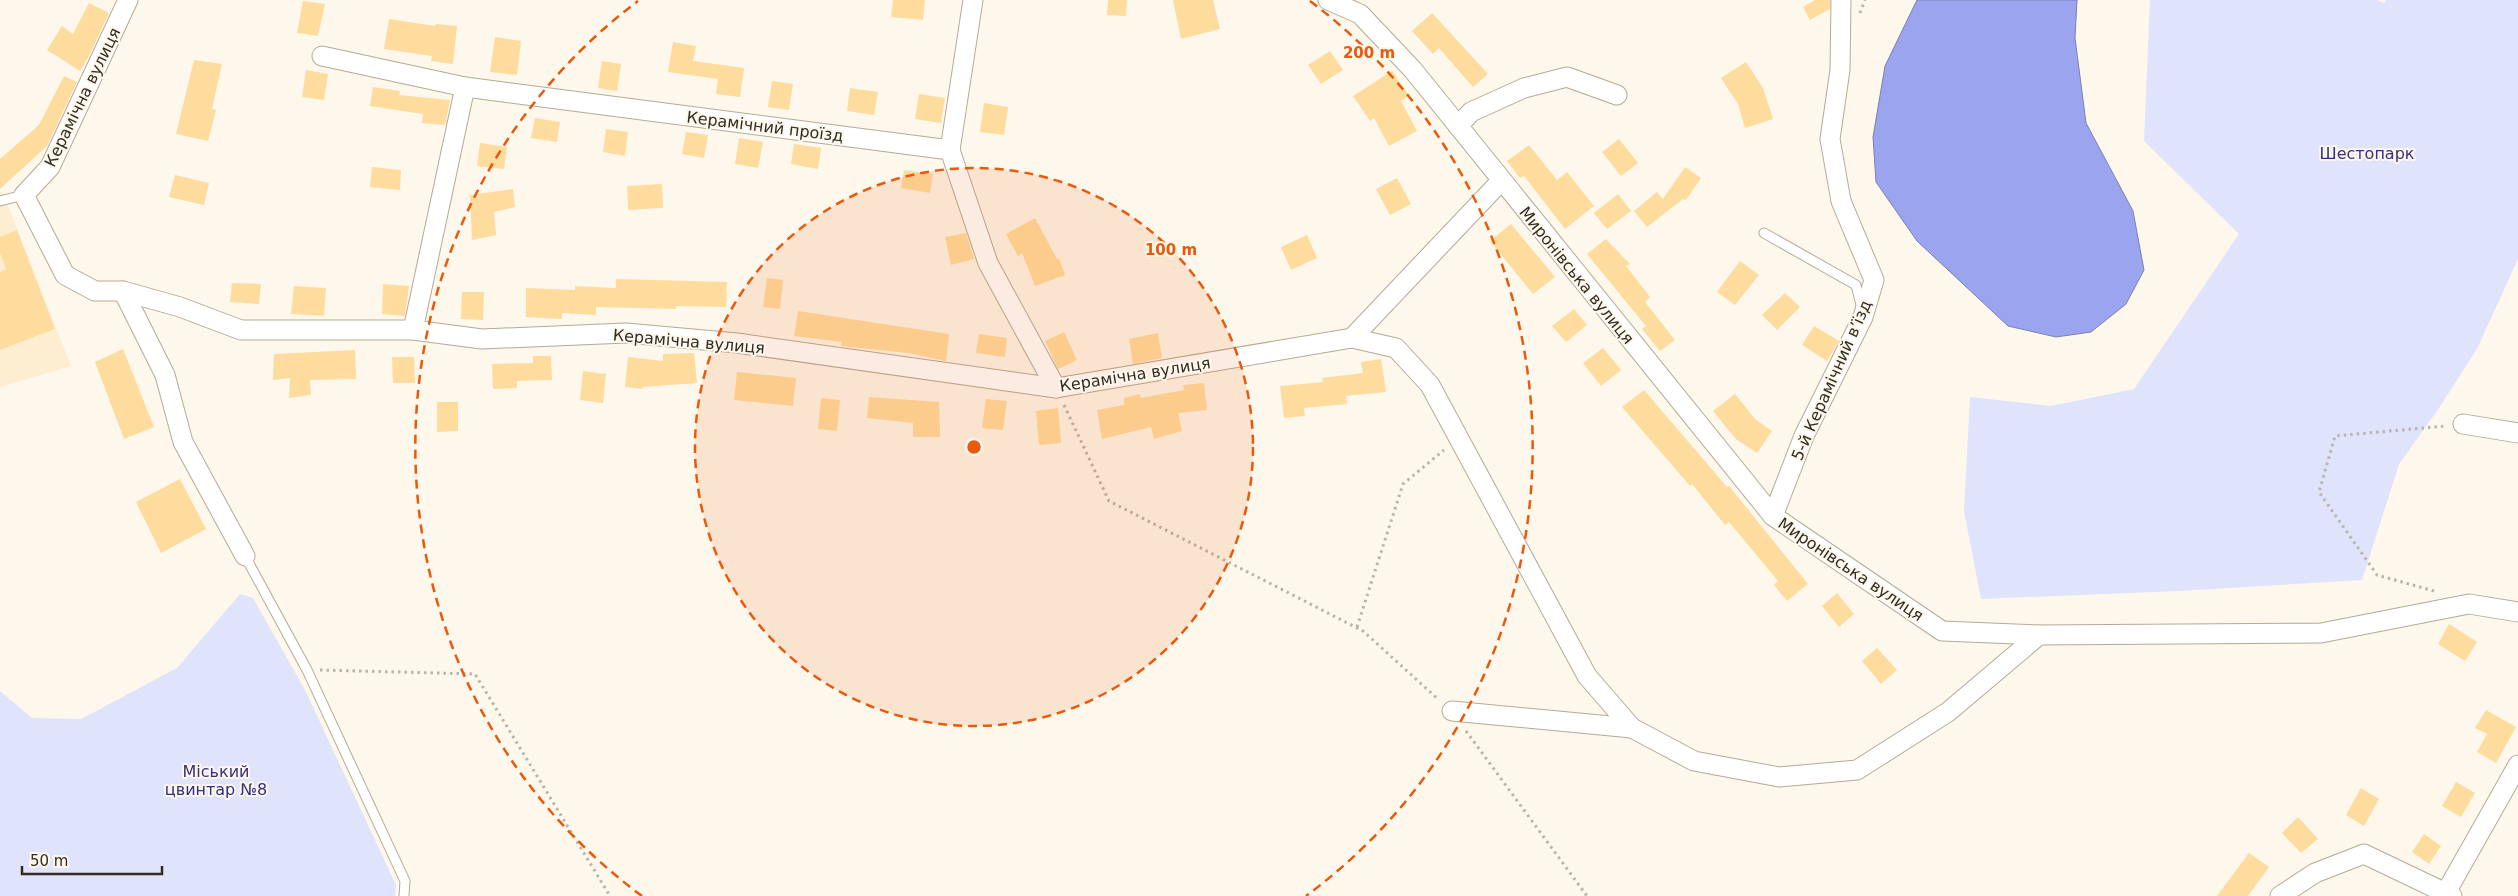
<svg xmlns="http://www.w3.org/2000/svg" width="2518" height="896" viewBox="0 0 2518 896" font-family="'DejaVu Sans',sans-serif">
  <rect width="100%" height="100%" fill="#fef7eb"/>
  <!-- built -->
  <polygon fill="#fdeed2" points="0,192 3,193 71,366 0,387"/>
  <!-- green -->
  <g fill="#dfe3fc">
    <polygon points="2150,0 2377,0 2384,3 2386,0 2518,0 2518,259 2477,349 2437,411 2399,464 2362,580 2179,591 1981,599 1964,511 1970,397 2051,406 2134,389 2239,234 2144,141"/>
    <polygon points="240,594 253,598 305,690 396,885 395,896 0,896 0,691 32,718 81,719 177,668"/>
  </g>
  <!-- water -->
  <polygon fill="#9ba4ef" stroke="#7b80b2" points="1917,0 2077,0 2075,38 2086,123 2133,211 2144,270 2126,304 2091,332 2056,337 2008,326 1917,241 1876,182 1873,137 1885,66"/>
  <!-- building -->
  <g fill="#fedc9e">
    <polygon points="893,0 925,0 923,20 891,17"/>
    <polygon points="1108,0 1127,0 1126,16 1107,15"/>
    <polygon points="1173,0 1213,0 1220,29 1181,39"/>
    <polygon points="1815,0 1830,0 1830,9 1810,20 1803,7"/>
    <polygon points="303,1 325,4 318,36 297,33"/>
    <polygon points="89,3 109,13 89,56 80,71 47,50 62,26 73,34"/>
    <polygon points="1432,13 1488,74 1473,87 1439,48 1433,54 1412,31"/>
    <polygon points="389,19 435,26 436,24 457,26 453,64 431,61 432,56 384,49"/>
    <polygon points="495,37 521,41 517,75 490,72"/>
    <polygon points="673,42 696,46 693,61 744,68 740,97 716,94 718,79 668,72"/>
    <polygon points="1330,51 1343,70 1321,84 1308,65"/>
    <polygon points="194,60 222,64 212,109 216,110 208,141 176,134"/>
    <polygon points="602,61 621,64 617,91 598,88"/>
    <polygon points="1746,62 1763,88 1773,119 1745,128 1738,104 1721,78"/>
    <polygon points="306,70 328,74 324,100 302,97"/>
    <polygon points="1392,71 1409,96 1401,101 1417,131 1389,146 1374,118 1370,121 1353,96"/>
    <polygon points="64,76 77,82 47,146 0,189 0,159 39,125"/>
    <polygon points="772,81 793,84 789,110 768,107"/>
    <polygon points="373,87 400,91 399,95 450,100 445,125 422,123 423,114 370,106"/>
    <polygon points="850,88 878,92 874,115 847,111"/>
    <polygon points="919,94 945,98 941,123 915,119"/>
    <polygon points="984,103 1008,107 1004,135 980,132"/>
    <polygon points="535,118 560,122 557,142 531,138"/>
    <polygon points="606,129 628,132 625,156 603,152"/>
    <polygon points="686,132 708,135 704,158 682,154"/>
    <polygon points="739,138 763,142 758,168 735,164"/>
    <polygon points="1619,139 1638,163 1621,176 1602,152"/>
    <polygon points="480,143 507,147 504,169 477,166"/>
    <polygon points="794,144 821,148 818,169 791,164"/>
    <polygon points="1529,145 1557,180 1567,172 1594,206 1565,229 1524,176 1520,178 1507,161"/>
    <polygon points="372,167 401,170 400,190 370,187"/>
    <polygon points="1685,167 1701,178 1686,200 1683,199 1647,227 1634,211 1657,192 1663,199"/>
    <polygon points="904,170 933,174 930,193 901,188"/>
    <polygon points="175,175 209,183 204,205 169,197"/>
    <polygon points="1397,178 1411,204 1390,215 1376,189"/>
    <polygon points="662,184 663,208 628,210 627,186"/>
    <polygon points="513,189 515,207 494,212 496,235 472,240 470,195"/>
    <polygon points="1618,194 1631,211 1607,229 1594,213"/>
    <polygon points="1035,218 1057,259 1059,258 1065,275 1035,286 1022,253 1018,256 1006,234"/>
    <polygon points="1511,224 1555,277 1533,294 1490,241"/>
    <polygon points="17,230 55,329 0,350 0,272 6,269 0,253 0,237"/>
    <polygon points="966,233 974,259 951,265 945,237"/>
    <polygon points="1307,235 1317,258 1291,270 1281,247"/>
    <polygon points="1606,239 1630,264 1626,266 1650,297 1645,302 1675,340 1660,351 1642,329 1646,326 1587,254"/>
    <polygon points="1740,261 1759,275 1735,305 1717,292"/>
    <polygon points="767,278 783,280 780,309 763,307"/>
    <polygon points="616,279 727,282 726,307 676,306 676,309 596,307 596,315 562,313 562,319 526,317 526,288 575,290 575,286 616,288"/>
    <polygon points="232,283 261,284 259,304 230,302"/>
    <polygon points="383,284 409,286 405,316 382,314"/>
    <polygon points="294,286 326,288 324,316 291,314"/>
    <polygon points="462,292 484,292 483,320 461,319"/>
    <polygon points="1785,293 1800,307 1777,330 1762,315"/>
    <polygon points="1574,309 1587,325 1566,342 1552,326"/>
    <polygon points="798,311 949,334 946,361 908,353 841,346 842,342 794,336"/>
    <polygon points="1814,326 1839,341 1827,361 1802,345"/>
    <polygon points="1064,332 1077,360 1058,369 1045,341"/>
    <polygon points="1158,333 1162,358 1133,364 1129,339"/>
    <polygon points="979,334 1007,338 1005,357 976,353"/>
    <polygon points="1603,348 1621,370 1601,386 1583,363"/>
    <polygon points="123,349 154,427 124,439 95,362"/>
    <polygon points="355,350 356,379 310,380 311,395 289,398 290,378 273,380 274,354"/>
    <polygon points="694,353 697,383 643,387 643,389 625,387 628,357 663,361 663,354"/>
    <polygon points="533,356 551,356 552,380 517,381 517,388 493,389 492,364 533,363"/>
    <polygon points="392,357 414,357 415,383 393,383"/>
    <polygon points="1381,359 1386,392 1346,396 1347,404 1304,408 1305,416 1284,418 1280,386 1323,382 1322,378 1363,373 1361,362"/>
    <polygon points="583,371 606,374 603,403 580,400"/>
    <polygon points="737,372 796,378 793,406 734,400"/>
    <polygon points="1204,383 1207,410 1178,413 1182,431 1154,439 1151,427 1102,439 1097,410 1124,405 1124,398 1140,394 1141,398 1184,390 1183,385"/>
    <polygon points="1644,390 1727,487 1729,486 1808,584 1787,601 1774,585 1778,581 1729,522 1725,525 1692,484 1690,486 1622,407"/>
    <polygon points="1735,394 1755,419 1772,431 1757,453 1736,439 1713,411"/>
    <polygon points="869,397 939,402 940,437 913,437 913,423 867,418"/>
    <polygon points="821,398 840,400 837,431 818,429"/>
    <polygon points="986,399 1007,401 1003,430 982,428"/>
    <polygon points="437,402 458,402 458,431 437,432"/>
    <polygon points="1058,408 1061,443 1039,445 1036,411"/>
    <polygon points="180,479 206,529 161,553 136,502"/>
    <polygon points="1837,593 1854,614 1839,627 1822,606"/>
    <polygon points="2449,624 2477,642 2465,661 2438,644"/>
    <polygon points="1877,648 1897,670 1881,684 1862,661"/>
    <polygon points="2486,710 2516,727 2496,763 2477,752 2487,734 2475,728"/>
    <polygon points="2456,782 2475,793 2461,817 2442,806"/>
    <polygon points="2361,788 2379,799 2364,826 2346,815"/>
    <polygon points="2298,817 2318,839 2301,853 2282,833"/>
    <polygon points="2424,834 2441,846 2429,864 2412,852"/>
    <polygon points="2249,853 2269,867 2248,896 2217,896"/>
  </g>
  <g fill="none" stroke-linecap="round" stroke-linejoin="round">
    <!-- lane casing -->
    <g stroke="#b4aa96" stroke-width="11">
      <g id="lane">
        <polyline points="0,201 24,195"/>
        <polyline points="1764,233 1856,285 1862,309"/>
        <polyline points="245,556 307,670 405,881 404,896"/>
      </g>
    </g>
    <!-- street casing -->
    <g stroke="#b4aa96" stroke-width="21">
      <g id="street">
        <polyline points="128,0 50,167 24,195 65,275 95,291 123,291 180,307 241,330 413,330 482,339 626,333 737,343 1056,388 1352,338 1501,181"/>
        <polyline points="1328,0 1360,14 1413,70 1773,516 1942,631 2039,635 2321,633 2469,604 2518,612"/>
        <polyline points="322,56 465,87 950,150 988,263 1056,388"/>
        <polyline points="1458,126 1471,112 1524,88 1567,77 1617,95"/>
        <polyline points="950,150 973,0"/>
        <polyline points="123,291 165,375 183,442 245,556"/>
        <polyline points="413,330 465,87"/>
        <polyline points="1352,338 1396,348 1430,385 1587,676 1632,728 1694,761 1779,777 1857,770 1948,712 2039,635"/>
        <polyline points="2463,424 2518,433"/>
        <polyline points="1773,516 1804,436 1863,317 1874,280 1841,201 1830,139 1840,70 1841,0"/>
        <polyline points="1452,711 1632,728"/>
        <polyline points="2280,896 2315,873 2364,854 2452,896"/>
        <polyline points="2444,896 2518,765"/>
      </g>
    </g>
    <!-- path -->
    <g stroke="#bab4a9" stroke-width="3" stroke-dasharray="2.5 4" stroke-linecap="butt">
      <polyline points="1860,13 1865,0"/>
      <polyline points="1064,405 1109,501 1363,631 1439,700"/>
      <polyline points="2434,591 2377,575 2319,492 2335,436 2445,426"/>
      <polyline points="1357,627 1403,484 1444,450"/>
      <polyline points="320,670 475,674 610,896"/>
      <polyline points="1466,731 1587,896"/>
    </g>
    <!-- lane -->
    <use href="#lane" stroke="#fff" stroke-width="9"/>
    <!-- street -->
    <use href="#street" stroke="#fff" stroke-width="19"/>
  </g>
  <!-- distance rings -->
  <circle cx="974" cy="447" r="279" fill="#e8590c" fill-opacity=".12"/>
  <g fill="none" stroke="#e8590c" stroke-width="2.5" stroke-dasharray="9 6">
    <circle cx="974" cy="447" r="279"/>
    <path d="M642 896A558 558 0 0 1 638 1M1310 1A558 558 0 0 1 1306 896"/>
  </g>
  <g text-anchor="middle" stroke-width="4" stroke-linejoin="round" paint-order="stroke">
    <!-- street labels -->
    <g font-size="16" fill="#302c24" stroke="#fef7eb">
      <text transform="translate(82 97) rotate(-64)" y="6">Керамічна вулиця</text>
      <text transform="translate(765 126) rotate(7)" y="6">Керамічний проїзд</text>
      <text transform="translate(1577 275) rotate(51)" y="6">Миронівська вулиця</text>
      <text transform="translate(689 341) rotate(5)" y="6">Керамічна вулиця</text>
      <text transform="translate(1135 374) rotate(-9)" y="6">Керамічна вулиця</text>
      <text transform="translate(1831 380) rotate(-66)" y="6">5-й Керамічний в’їзд</text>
      <text transform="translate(1851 569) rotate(34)" y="6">Миронівська вулиця</text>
    </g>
    <!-- park labels -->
    <g font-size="16" fill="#322f85" stroke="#fef7eb">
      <text x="2367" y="159">Шестопарк</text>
      <text x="216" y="777">Міський<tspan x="216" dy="18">цвинтар №8</tspan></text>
    </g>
  </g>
  <circle cx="974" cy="447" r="8" fill="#e8590c" stroke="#fef7eb" stroke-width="2.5"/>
  <g font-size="15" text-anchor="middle" font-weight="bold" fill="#e8590c" stroke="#fef7eb" stroke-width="4" stroke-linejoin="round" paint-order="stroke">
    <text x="1369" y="58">200 m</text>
    <text x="1171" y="255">100 m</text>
  </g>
  <!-- scale -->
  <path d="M22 866v8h140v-8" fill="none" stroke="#302c24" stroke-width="2.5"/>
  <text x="30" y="866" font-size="15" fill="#302c24" stroke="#fef7eb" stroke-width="4" paint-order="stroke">50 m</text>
</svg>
